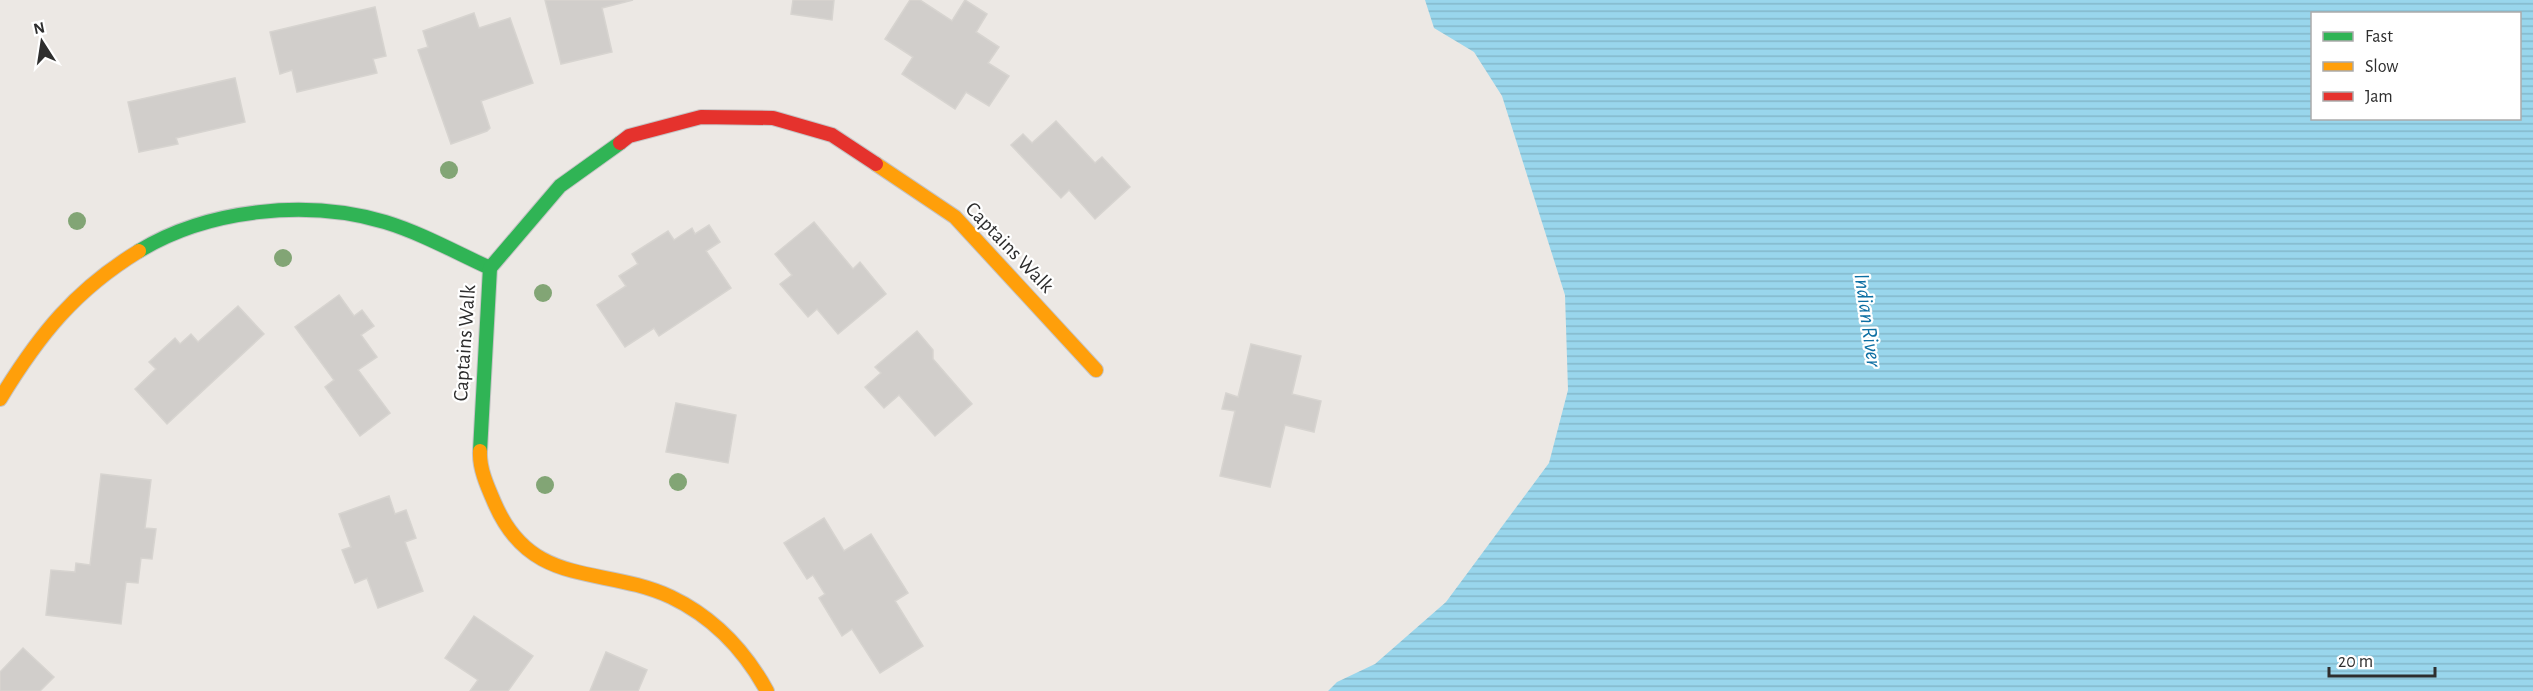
<svg xmlns="http://www.w3.org/2000/svg" width="2533" height="691" viewBox="0 0 2533 691" font-family="'Alegreya Sans',sans-serif">
  <defs>
    <pattern id="water-rules" width="6" height="5" patternUnits="userSpaceOnUse" patternTransform="scale(1.5)"><rect width="6" height="5" fill="#99d6ec"/><path d="M0 2.5h6" fill="none" stroke="#84b8cb"/></pattern>
  </defs>
  <rect width="100%" height="100%" fill="#ece8e4"/>
  <!-- water -->
  <path fill="url(#water-rules)" fill-rule="evenodd" d="M1425,0h1108v691h-1205l9,-9 38,-18 71,-62 103,-139 19,-73 -3,-95 -63,-199 -28,-44 -40,-24zM2312,14h208v104h-208z"/>
  <!-- building -->
  <g fill="#d1cecb" stroke="#d7d4d0" stroke-width="1.5">
    <polygon points="545,0 633,0 602,8 612,52 561,64"/>
    <polygon points="793,0 834,0 832,20 791,14"/>
    <polygon points="910,0 920,0 952,21 965,0 987,14 976,32 999,47 988,63 1009,76 989,106 966,92 955,109 902,74 913,57 885,39"/>
    <polygon points="375,7 386,56 373,59 377,73 297,92 292,70 280,74 270,32"/>
    <polygon points="474,13 479,28 510,18 533,83 481,101 490,128 487,131 451,144 418,50 428,47 423,31"/>
    <polygon points="235,78 245,122 176,138 178,144 139,152 128,102"/>
    <polygon points="1056,121 1095,163 1102,157 1130,187 1095,219 1069,190 1061,198 1011,145 1023,134 1032,143"/>
    <polygon points="814,222 853,269 860,262 886,294 838,334 817,309 808,317 780,284 792,275 775,254"/>
    <polygon points="709,225 720,242 706,251 731,288 659,336 654,328 625,347 597,305 626,286 619,276 638,264 632,254 668,231 674,240 692,228 695,234"/>
    <polygon points="339,295 354,316 362,310 374,326 361,335 377,357 358,370 390,413 360,436 325,387 334,380 295,327"/>
    <polygon points="238,306 264,334 167,424 135,389 156,369 149,362 175,338 180,344 191,334 198,342"/>
    <polygon points="917,331 933,350 933,359 972,404 935,436 899,395 884,408 865,387 881,373 875,367"/>
    <polygon points="1251,344 1301,356 1292,394 1321,401 1314,432 1285,425 1270,487 1220,476 1235,411 1222,409 1226,393 1238,397"/>
    <polygon points="676,403 736,415 728,463 666,452"/>
    <polygon points="101,474 151,480 145,528 156,529 152,559 141,558 138,583 126,582 121,624 46,615 51,570 75,572 76,563 90,565"/>
    <polygon points="389,496 395,514 406,510 416,538 405,542 423,591 378,608 367,578 355,583 342,550 351,547 339,514"/>
    <polygon points="824,518 844,551 871,534 908,593 895,601 923,646 880,673 852,629 842,636 819,598 825,594 813,575 807,579 784,543"/>
    <polygon points="474,616 533,656 508,691 470,691 478,680 445,658"/>
    <polygon points="23,648 54,677 40,691 0,691 0,672"/>
    <polygon points="606,652 647,670 638,691 590,691"/>
  </g>
  <g fill="none" stroke-linecap="round" stroke-linejoin="round">
    <!-- fast casing -->
    <g stroke="#c5c4c5" stroke-width="16">
      <g id="fast">
        <path d="M139,251c69,-42 168,-52 246,-29 36,11 70,30 105,46"/>
        <polyline points="480,451 490,268 560,186 620,143"/>
      </g>
    </g>
    <!-- slow casing -->
    <g stroke="#c5c4c5" stroke-width="16">
      <g id="slow">
        <polyline points="876,164 955,217 1096,370"/>
        <path d="M0,399c39,-64 75,-109 139,-148"/>
        <path d="M480,451c-1,18 8,37 15,53 37,85 107,61 176,93 42,20 74,54 96,94"/>
      </g>
    </g>
    <!-- jam casing -->
    <g stroke="#c5c4c5" stroke-width="16">
      <polyline id="jam" points="620,143 629,136 701,117 773,118 832,135 876,164"/>
    </g>
    <!-- fast -->
    <use href="#fast" stroke="#30b455" stroke-width="14"/>
    <!-- slow -->
    <use href="#slow" stroke="#ff9f0a" stroke-width="14"/>
    <!-- jam -->
    <use href="#jam" stroke="#e5322d" stroke-width="14"/>
  </g>
  <!-- trees -->
  <g fill="#82a575">
    <circle cx="449" cy="170" r="9"/>
    <circle cx="77" cy="221" r="9"/>
    <circle cx="283" cy="258" r="9"/>
    <circle cx="543" cy="293" r="9"/>
    <circle cx="678" cy="482" r="9"/>
    <circle cx="545" cy="485" r="9"/>
  </g>
  <g text-anchor="middle" stroke-width="4.5" stroke-linejoin="round" paint-order="stroke">
    <!-- street labels -->
    <g font-size="21" fill="#2e2e2e" stroke="#fff">
      <text transform="translate(1010 247) rotate(46)" y="7">Captains Walk</text>
      <text transform="translate(464 343) rotate(-86)" y="7">Captains Walk</text>
    </g>
    <!-- water labels -->
    <g font-size="22" font-style="italic" fill="#0d6fa3" stroke="#fff">
      <text transform="translate(1869 320) rotate(82)" y="8">Indian River</text>
    </g>
  </g>
  <!-- legend -->
  <rect x="2311" y="12" width="210" height="108" fill="#ffffff" stroke="#ababab" stroke-width="1.5"/>
  <rect x="2323" y="32" width="30" height="9" fill="#30b455" stroke="#ababab" stroke-width="1.5"/>
  <text x="2365" y="42" font-size="18" fill="#2e2e2e">Fast</text>
  <rect x="2323" y="62" width="30" height="9" fill="#ff9f0a" stroke="#ababab" stroke-width="1.5"/>
  <text x="2365" y="72" font-size="18" fill="#2e2e2e">Slow</text>
  <rect x="2323" y="92" width="30" height="9" fill="#e5322d" stroke="#ababab" stroke-width="1.5"/>
  <text x="2365" y="102" font-size="18" fill="#2e2e2e">Jam</text>
  <!-- north arrow -->
  <g transform="translate(42 42) rotate(348)" stroke="#ffffff" stroke-width="4.5" paint-order="stroke">
  <path d="M0-4.5L10 22L0 15L-10 22Z" fill="#2e2e2e"/>
  <text y="-9" font-size="16" font-weight="bold" text-anchor="middle" fill="#2e2e2e">N</text>
  </g>
  <!-- scale -->
  <path d="M2329 667v9h106v-9" fill="none" stroke="#2e2e2e" stroke-width="3"/>
  <text x="2338" y="667" font-size="18" fill="#2e2e2e" stroke="#ffffff" stroke-width="4.5" paint-order="stroke">20 m</text>
</svg>
